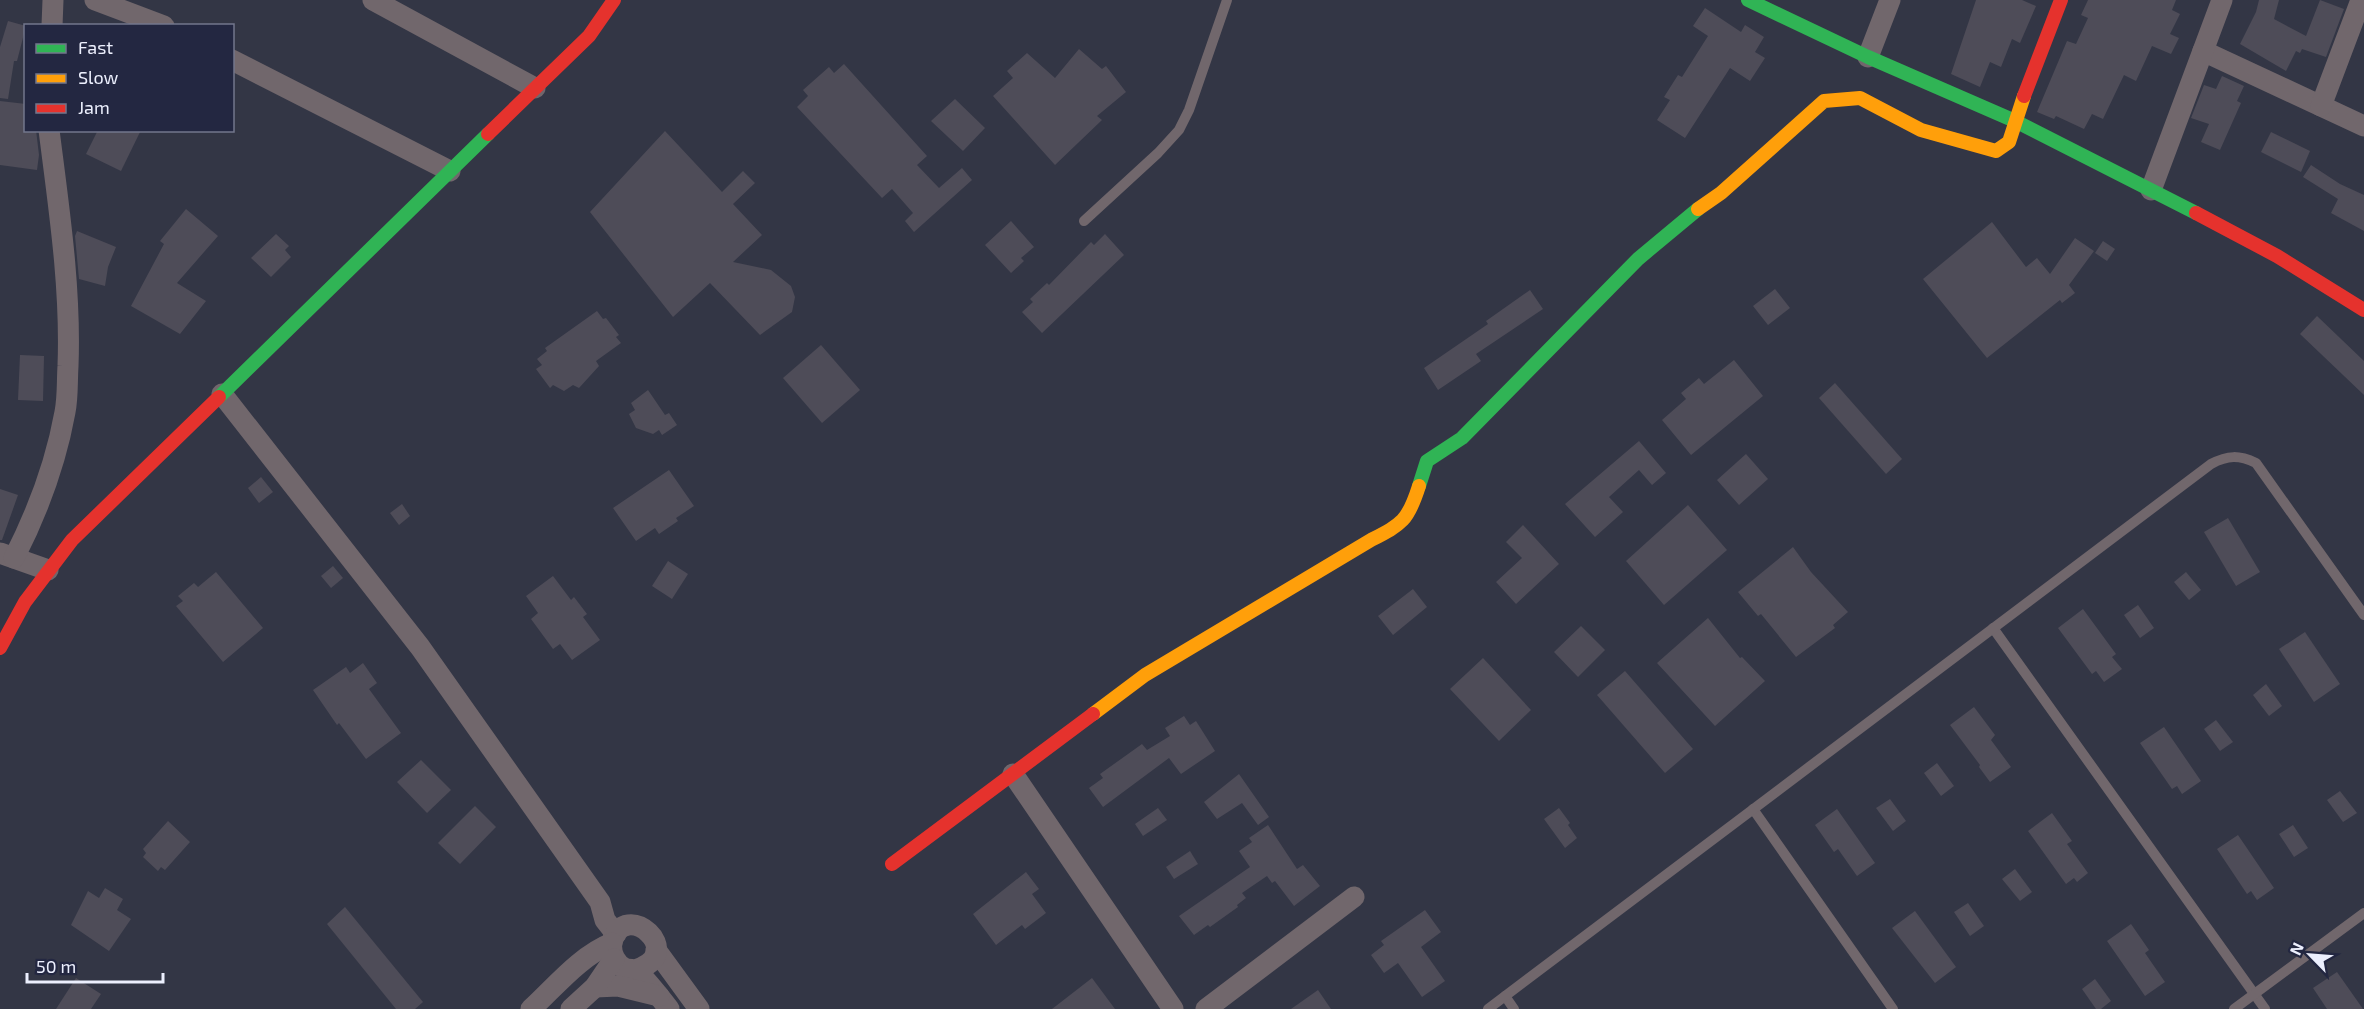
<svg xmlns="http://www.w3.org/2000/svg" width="2364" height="1009" viewBox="0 0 2364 1009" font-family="'Exo 2',sans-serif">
  <rect width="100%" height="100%" fill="#333645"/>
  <!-- building -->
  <g fill="#4e4c58">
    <polygon points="1976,0 2022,0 2036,6 2020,43 2012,39 2001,67 1990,62 1980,87 1951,74"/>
    <polygon points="2088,0 2176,0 2172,10 2180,14 2170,34 2179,38 2171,54 2152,46 2136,81 2124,75 2103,119 2092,114 2084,129 2056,116 2054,119 2037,112 2067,41 2076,44 2088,18 2081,15"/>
    <polygon points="2259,0 2279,0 2274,19 2306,36 2320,0 2344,9 2326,57 2302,49 2300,53 2296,51 2286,71 2240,44 2256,12"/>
    <polygon points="1705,8 1741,32 1745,25 1764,37 1755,52 1765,58 1750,81 1730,68 1685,138 1657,120 1670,100 1664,97 1678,75 1682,77 1708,36 1693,26"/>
    <polygon points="8,21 26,26 17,61 14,61 8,99 0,98 0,47"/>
    <polygon points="1079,49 1102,69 1106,66 1126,92 1097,116 1102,120 1055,165 993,96 1013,78 1007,71 1027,53 1055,78"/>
    <polygon points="844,64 927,156 917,165 939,188 962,168 972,180 914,232 905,221 913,213 892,189 882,198 797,107 808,96 803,90 829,67 834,73"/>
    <polygon points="2222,76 2244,86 2237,101 2241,103 2220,150 2201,142 2209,124 2191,118 2204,85 2216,89"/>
    <polygon points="955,99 985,128 963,151 931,121"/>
    <polygon points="0,101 26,104 26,130 36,130 39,155 37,170 0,165"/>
    <polygon points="98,130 141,130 121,171 86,154"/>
    <polygon points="665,131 722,192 743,171 755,183 733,204 762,235 733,262 771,270 791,286 795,297 792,312 760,335 710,283 673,317 590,212"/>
    <polygon points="2271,132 2310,151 2301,172 2261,152"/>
    <polygon points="2311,165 2340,184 2364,195 2364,231 2331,213 2338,199 2303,177"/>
    <polygon points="186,209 218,236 177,283 206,301 180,334 131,306 164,244 160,241"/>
    <polygon points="1011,221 1034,247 1021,258 1024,261 1011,273 985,245"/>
    <polygon points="1992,222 2026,267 2037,258 2050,274 2075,238 2094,251 2069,285 2075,293 2062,303 2060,300 1987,358 1923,279"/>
    <polygon points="77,231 116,247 108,267 105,286 79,279 75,236"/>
    <polygon points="276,234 289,246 285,250 291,257 271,277 251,258"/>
    <polygon points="1105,234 1124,255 1042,333 1022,312 1033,302 1030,299 1047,283 1049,285 1091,242 1094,245"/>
    <polygon points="2103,241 2115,249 2107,261 2095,253"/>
    <polygon points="1775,289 1790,308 1768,325 1753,306"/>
    <polygon points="1530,290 1543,309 1476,354 1481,361 1438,390 1424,368 1488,324 1486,321"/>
    <polygon points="597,311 603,319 606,318 619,335 616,337 621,343 596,361 599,366 579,388 573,385 564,391 553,385 550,388 536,369 542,365 537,359 547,351 545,348"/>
    <polygon points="2317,316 2364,361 2364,395 2300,334"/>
    <polygon points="821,345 860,390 822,423 783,378"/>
    <polygon points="20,355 44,356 43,401 18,400"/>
    <polygon points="1734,360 1763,396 1691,455 1662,420 1686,399 1681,393 1699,378 1704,384"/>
    <polygon points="1835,383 1902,459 1886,474 1819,398"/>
    <polygon points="648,390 665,415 669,413 677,425 662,435 659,430 653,434 636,428 629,414 635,410 631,403"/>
    <polygon points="1639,441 1666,473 1652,485 1639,470 1609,497 1623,512 1595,537 1565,504"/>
    <polygon points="1746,454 1768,479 1739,505 1717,480"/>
    <polygon points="669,470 694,506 676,518 678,521 659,534 655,528 636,541 613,508"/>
    <polygon points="261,477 273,492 259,503 248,488"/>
    <polygon points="0,489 18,495 2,540 0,540"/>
    <polygon points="402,504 410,516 399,525 390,513"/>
    <polygon points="1688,505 1727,550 1664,605 1626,561"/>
    <polygon points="2228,518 2260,572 2236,586 2204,532"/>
    <polygon points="1523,525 1559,564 1516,604 1496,582 1522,558 1506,542"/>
    <polygon points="1793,547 1811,572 1848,612 1833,625 1835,628 1796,657 1761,614 1758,616 1738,592"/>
    <polygon points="668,561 688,574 672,599 652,586"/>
    <polygon points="333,566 343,578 331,588 321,576"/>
    <polygon points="216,572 263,628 223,662 176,606 183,601 178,596 194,583 198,587"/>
    <polygon points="2186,572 2201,590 2189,600 2174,582"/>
    <polygon points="553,576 571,600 574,597 587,614 583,617 600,640 572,660 560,644 553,649 531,619 538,613 526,596"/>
    <polygon points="1413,589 1427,607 1393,635 1378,616"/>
    <polygon points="2138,605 2154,628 2140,638 2124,615"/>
    <polygon points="2083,609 2116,654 2112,657 2122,669 2104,682 2096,671 2092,674 2058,628"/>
    <polygon points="1708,618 1740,658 1742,657 1765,681 1715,726 1657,663"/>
    <polygon points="1581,626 1605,650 1578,677 1554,652"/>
    <polygon points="2305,632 2340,684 2314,702 2279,649"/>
    <polygon points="1483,658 1531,710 1499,741 1450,689"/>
    <polygon points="363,663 377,683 369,689 401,733 366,759 339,723 337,725 313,690 346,667 350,673"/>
    <polygon points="1625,671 1693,749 1665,773 1597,695"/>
    <polygon points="2266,684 2282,706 2269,716 2253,695"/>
    <polygon points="1974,707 1995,735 1991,740 2011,767 1990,782 1979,767 1980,765 1950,725"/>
    <polygon points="1184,716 1190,725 1196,721 1215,751 1181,774 1169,758 1103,807 1089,788 1103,778 1100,774 1142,744 1147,750 1170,736 1165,728"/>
    <polygon points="2216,720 2233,742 2220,751 2204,729"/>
    <polygon points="2164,727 2201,781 2182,794 2177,786 2172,789 2140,743"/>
    <polygon points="421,760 451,790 427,813 397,782"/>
    <polygon points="1937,763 1954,786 1941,796 1924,773"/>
    <polygon points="1239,774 1269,817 1258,825 1242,803 1217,819 1204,802"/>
    <polygon points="2340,791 2357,813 2343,822 2327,800"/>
    <polygon points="1890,799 1906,821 1893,831 1876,808"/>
    <polygon points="475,806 496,827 460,864 438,843"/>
    <polygon points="1158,808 1167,820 1143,836 1135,824"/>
    <polygon points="1559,808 1570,823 1568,825 1577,838 1565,848 1544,819"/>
    <polygon points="1837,809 1875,863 1857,876 1838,849 1834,852 1815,825"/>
    <polygon points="2052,813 2072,841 2067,844 2088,873 2077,882 2074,878 2066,884 2028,831"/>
    <polygon points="168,821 190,842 165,870 161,867 158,871 143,857 146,853 143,849"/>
    <polygon points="1268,825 1297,869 1303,865 1320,886 1294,906 1275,881 1272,883 1267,876 1242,893 1246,898 1237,905 1238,907 1210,927 1208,925 1194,935 1179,916 1250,867 1239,851 1252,842 1249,838"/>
    <polygon points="2293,825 2308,848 2294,857 2279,834"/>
    <polygon points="2238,835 2274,888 2257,900 2251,891 2247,894 2217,849"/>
    <polygon points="1190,851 1198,864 1174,879 1166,867"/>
    <polygon points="2015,869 2032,892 2020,901 2002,879"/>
    <polygon points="1026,872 1039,889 1032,894 1046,913 1025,929 1022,925 996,945 973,914"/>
    <polygon points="105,888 123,899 117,910 131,919 109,951 71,925 88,891 99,898"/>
    <polygon points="1968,903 1984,926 1970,936 1954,912"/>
    <polygon points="345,907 423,1002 415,1009 396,1009 327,924"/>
    <polygon points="1425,910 1441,932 1421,947 1445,981 1422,997 1398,963 1384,973 1371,955 1384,945 1381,941"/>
    <polygon points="1915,911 1956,967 1935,983 1892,928"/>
    <polygon points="2131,924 2149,950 2145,953 2165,982 2145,996 2107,941"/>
    <polygon points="2337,972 2363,1009 2327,1009 2313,988"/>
    <polygon points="76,978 101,994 91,1009 56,1009"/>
    <polygon points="1092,978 1115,1009 1052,1009"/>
    <polygon points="2095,979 2111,1001 2101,1009 2096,1009 2082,989"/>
    <polygon points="1318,990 1331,1009 1291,1009"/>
  </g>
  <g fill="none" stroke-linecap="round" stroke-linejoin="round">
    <!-- lane -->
    <g stroke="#71676c" stroke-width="10">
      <polyline points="1084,221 1158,153 1179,130 1189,110 1227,0"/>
      <polyline points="1993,628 2265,1009"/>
      <polyline points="1753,809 1893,1009"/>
      <polyline points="1505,996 1514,1009"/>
      <path d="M1488,1009l723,-545c17,-9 28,-9 45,-1l108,152"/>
      <polyline points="2234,1009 2364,913"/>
    </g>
    <!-- street -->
    <g stroke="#71676c" stroke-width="21">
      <polyline points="95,0 164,26"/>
      <polyline points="373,0 535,88"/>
      <polyline points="52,26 53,0"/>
      <polyline points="2203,51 2364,126"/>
      <polyline points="1868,57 1890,0"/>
      <polyline points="232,60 450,171"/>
      <polyline points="2321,106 2361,0"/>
      <polyline points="2151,190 2222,0"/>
      <polyline points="222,394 420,647 600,902 605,920 616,934"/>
      <polyline points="0,553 48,570"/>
      <path d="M14,558c23,-45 42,-96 51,-146 3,-15 2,-31 3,-46 3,-78 -9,-157 -19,-236"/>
      <polyline points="1013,774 1173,1009"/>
      <polyline points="656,950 699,1009"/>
      <path d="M635,970c55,-17 -11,-73 -23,-28 -2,11 4,23 14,27 1,0 9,1 9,1 9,6 27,30 34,39"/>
      <polyline points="595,987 618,986 659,996"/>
      <path d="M531,1009c25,-23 49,-53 81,-66"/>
      <polyline points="571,1009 595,987 614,959"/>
      <polyline points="1206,1009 1354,897"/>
    </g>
    <!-- fast -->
    <g stroke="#30b455" stroke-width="14">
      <polyline points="1748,0 1868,57 2015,121 2196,213"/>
      <polyline points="219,397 488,134"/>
      <polyline points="1419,486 1427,461 1462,438 1638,259 1698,209"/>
    </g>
    <!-- slow -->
    <g stroke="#ff9f0a" stroke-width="14">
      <polyline points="1698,209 1721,193 1824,101 1860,98 1921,130 1996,151 2009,142 2024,96"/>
      <path d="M1093,714l52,-39 226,-135c31,-16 37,-19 48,-54"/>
    </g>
    <!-- jam -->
    <g stroke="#e5322d" stroke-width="14">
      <polyline points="2024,96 2061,0"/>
      <polyline points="488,134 589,36 614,0"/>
      <polyline points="2196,213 2277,256 2364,310"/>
      <polyline points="0,648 25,602 72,540 219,397"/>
      <polyline points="892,864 1093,714"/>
    </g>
  </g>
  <!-- legend -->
  <rect x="24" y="24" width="210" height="108" fill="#232741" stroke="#73778c" stroke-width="1.5"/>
  <rect x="36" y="44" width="30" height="9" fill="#30b455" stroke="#73778c" stroke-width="1.5"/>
  <text x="78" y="54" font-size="18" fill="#eceffd">Fast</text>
  <rect x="36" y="74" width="30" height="9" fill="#ff9f0a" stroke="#73778c" stroke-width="1.5"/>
  <text x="78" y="84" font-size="18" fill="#eceffd">Slow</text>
  <rect x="36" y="104" width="30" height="9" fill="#e5322d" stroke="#73778c" stroke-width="1.5"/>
  <text x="78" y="114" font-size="18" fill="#eceffd">Jam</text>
  <!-- north arrow -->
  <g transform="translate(2310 955) rotate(295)" stroke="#232741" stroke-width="4.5" paint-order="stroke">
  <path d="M0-4.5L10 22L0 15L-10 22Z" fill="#eceffd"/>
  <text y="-9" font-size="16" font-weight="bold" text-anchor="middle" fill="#eceffd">N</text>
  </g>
  <!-- scale -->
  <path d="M27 973v9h136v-9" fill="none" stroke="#eceffd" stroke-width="3"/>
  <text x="36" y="973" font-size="18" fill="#eceffd" stroke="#232741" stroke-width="4.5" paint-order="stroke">50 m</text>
</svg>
